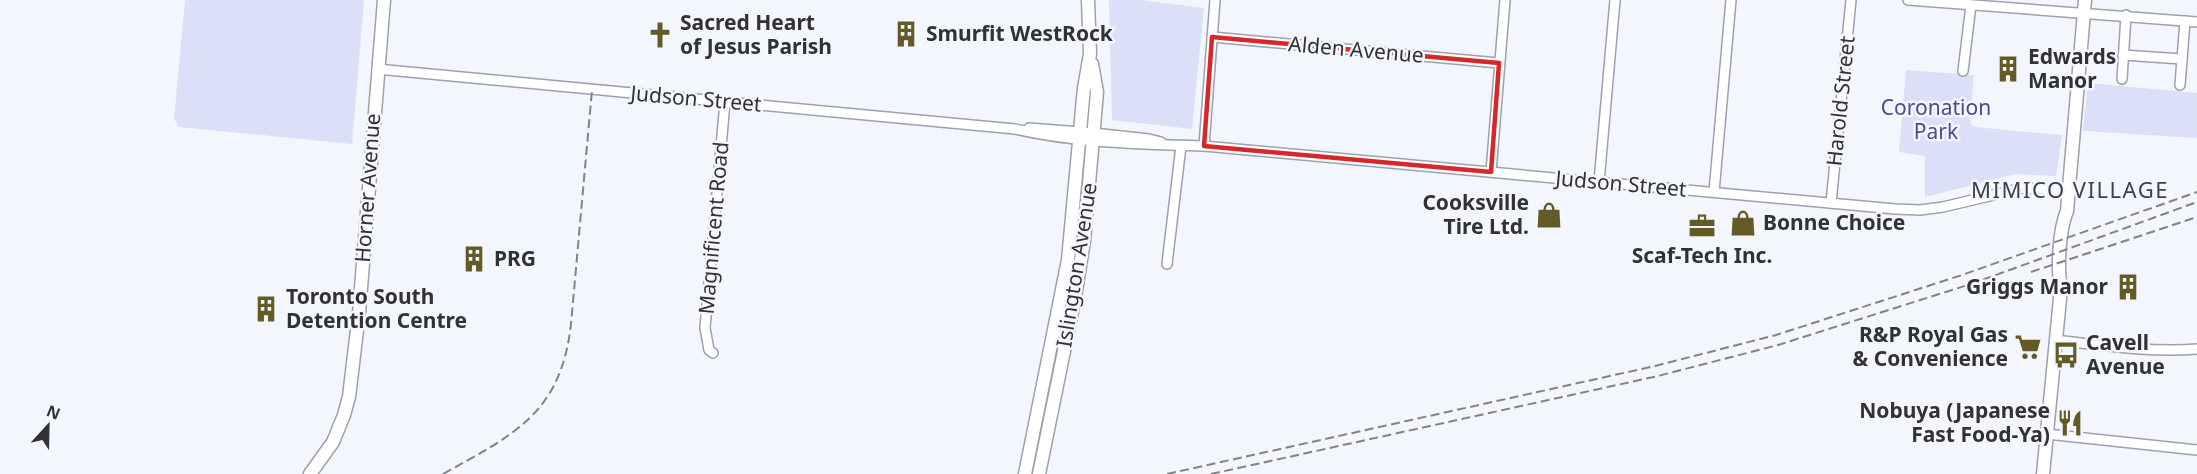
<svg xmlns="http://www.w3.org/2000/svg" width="2197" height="474" viewBox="0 0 2197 474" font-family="'Noto Sans',sans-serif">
  <rect width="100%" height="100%" fill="#f4f6fd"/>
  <!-- green -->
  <g fill="#dbdff8">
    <polygon points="185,0 364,0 352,144 179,127 174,119"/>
    <polygon points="1109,0 1140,0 1204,8 1192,129 1112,120"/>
    <polygon points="1906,70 1974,75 1970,122 1974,127 2062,135 2056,176 2015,174 1925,197 1925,156 1899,152"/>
    <polygon points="2088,83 2197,93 2197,138 2083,131"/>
  </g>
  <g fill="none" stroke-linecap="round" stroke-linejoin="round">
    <!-- minor casing -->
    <g stroke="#9ea0ab" stroke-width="12">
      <g id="minor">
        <polyline points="1908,0 2197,22"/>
        <polyline points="1212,37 1499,63"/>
        <polyline points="2123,55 2182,59"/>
        <path d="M377,69l638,60c61,14 126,15 189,17l691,63 25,1 23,-3 80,-19 46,3"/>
        <polyline points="1963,71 1971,5"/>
        <polyline points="2122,79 2126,15"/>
        <polyline points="2180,85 2185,21"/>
        <polyline points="1029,128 1093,133 1149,139 1161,142"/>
        <polyline points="1204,146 1215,0"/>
        <polyline points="1491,172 1505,0"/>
        <polyline points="1599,182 1615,0"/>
        <polyline points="1714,192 1731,0"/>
        <polyline points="1831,203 1851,0"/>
        <polyline points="1167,264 1181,146"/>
        <path d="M2055,340c44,5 98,13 142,9"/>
        <polyline points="713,353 709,350 705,328 725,102"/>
        <polyline points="2047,434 2197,450"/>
      </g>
    </g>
    <!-- major casing -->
    <g stroke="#9ea0ab" stroke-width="15">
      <g id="major">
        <polyline points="310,474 333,442 344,415 349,397 359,313 384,0"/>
        <polyline points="1025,474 1068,260 1084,88 1090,54 1088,0"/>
        <polyline points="1039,474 1075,297 1084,241 1097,92 1092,64"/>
        <path d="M2043,474l18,-186c-4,-19 -2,-58 6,-77l18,-211"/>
      </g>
    </g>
    <!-- minor -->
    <use href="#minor" stroke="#fff" stroke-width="9"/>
    <!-- major -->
    <use href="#major" stroke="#fff" stroke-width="12"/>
    <!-- rail -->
    <g stroke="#828389" stroke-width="2" stroke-dasharray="9 4.5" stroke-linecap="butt">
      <polyline points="2031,272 2197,217"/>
      <path d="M443,474c72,-40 118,-61 128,-150l21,-234"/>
      <polyline points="1167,474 1655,366 1776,335 1959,276 2197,192"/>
      <polyline points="1211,474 1658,376 1778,345 1971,284 2197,202"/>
    </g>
  </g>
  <!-- marked area -->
  <path fill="none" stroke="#d62828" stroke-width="4.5" stroke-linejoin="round" d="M1212,37l287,26 -8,109 -287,-26z"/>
  <!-- icons -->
  <defs>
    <g id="building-bare" transform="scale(2.07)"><path d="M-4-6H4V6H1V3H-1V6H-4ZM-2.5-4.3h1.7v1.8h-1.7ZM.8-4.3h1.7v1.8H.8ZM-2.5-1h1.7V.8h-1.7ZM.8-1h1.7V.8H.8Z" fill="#635a26" stroke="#f4f6fd" stroke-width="2.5" paint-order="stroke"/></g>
    <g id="church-bare" transform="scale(2.07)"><path d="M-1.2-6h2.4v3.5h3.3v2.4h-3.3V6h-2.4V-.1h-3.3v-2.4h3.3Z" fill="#635a26" stroke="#f4f6fd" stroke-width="2.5" paint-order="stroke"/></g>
    <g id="shop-bare" transform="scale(2.07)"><path d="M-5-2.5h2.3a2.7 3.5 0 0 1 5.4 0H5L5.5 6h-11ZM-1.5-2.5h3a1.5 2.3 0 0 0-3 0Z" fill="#635a26" stroke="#f4f6fd" stroke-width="2.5" paint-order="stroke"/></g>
    <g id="office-bare" transform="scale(2.07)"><path d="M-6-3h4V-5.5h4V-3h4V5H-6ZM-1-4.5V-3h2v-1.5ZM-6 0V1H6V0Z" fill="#635a26" stroke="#f4f6fd" stroke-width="2.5" paint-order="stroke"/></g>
    <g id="supermarket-bare" transform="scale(2.07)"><path d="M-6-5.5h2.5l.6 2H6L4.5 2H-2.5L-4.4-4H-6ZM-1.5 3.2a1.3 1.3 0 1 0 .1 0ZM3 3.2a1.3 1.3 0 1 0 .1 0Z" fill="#635a26" stroke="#f4f6fd" stroke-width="2.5" paint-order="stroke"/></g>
    <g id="bus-bare" transform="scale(2.07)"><path d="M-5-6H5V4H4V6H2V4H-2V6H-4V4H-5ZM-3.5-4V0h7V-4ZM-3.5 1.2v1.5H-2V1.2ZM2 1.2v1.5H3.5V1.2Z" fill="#635a26" stroke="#f4f6fd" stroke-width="2.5" paint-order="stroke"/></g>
    <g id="restaurant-bare" transform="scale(2.07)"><path d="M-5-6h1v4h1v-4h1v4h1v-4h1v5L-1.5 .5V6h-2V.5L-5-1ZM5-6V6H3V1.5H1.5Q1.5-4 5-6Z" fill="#635a26" stroke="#f4f6fd" stroke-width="2.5" paint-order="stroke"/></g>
  </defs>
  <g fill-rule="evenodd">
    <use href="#building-bare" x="906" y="34"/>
    <use href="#church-bare" x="660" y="35"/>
    <use href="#building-bare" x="2008" y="69"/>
    <use href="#shop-bare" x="1549" y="215"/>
    <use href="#shop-bare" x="1743" y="223"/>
    <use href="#office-bare" x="1702" y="226"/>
    <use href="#building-bare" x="474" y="259"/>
    <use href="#building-bare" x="2128" y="287"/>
    <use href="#building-bare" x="266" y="309"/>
    <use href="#supermarket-bare" x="2028" y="347"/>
    <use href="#bus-bare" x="2066" y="355"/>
    <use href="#restaurant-bare" x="2070" y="423"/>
  </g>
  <g text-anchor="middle" stroke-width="5" stroke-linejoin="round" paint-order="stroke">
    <!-- poi labels -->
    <g font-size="21" font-weight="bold" fill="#313236" stroke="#f4f6fd" text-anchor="start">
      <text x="680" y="30">Sacred Heart<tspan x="680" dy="24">of Jesus Parish</tspan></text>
      <text x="926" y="41">Smurfit WestRock</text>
      <text x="2028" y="64">Edwards<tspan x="2028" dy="24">Manor</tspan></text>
      <text x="1529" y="210" text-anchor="end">Cooksville<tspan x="1529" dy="24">Tire Ltd.</tspan></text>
      <text x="1763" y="230">Bonne Choice</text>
      <text x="1702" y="263" text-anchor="middle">Scaf-Tech Inc.</text>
      <text x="494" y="266">PRG</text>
      <text x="2108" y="294" text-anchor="end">Griggs Manor</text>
      <text x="286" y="304">Toronto South<tspan x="286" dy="24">Detention Centre</tspan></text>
      <text x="2008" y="342" text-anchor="end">R&amp;P Royal Gas<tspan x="2008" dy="24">&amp; Convenience</tspan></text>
      <text x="2086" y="350">Cavell<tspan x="2086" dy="24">Avenue</tspan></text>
      <text x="2050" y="418" text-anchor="end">Nobuya (Japanese<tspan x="2050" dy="24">Fast Food-Ya)</tspan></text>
    </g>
    <!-- street labels -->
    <g font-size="21" fill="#313236" stroke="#f4f6fd">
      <text transform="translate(1356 50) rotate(5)" y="7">Alden Avenue</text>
      <text transform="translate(696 99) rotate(5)" y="7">Judson Street</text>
      <text transform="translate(1841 101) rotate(-84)" y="7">Harold Street</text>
      <text transform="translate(1621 184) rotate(5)" y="7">Judson Street</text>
      <text transform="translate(368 188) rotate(-86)" y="7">Horner Avenue</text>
      <text transform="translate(714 228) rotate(-85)" y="7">Magnificent Road</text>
      <text transform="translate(1077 265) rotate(-81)" y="7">Islington Avenue</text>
    </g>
    <!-- park labels -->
    <g font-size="21" fill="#484b8f" stroke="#f4f6fd">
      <text x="1936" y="115">Coronation<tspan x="1936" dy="24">Park</tspan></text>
    </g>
    <!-- neighbourhood labels -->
    <g font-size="22" letter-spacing="1.5" fill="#3f404a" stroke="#f4f6fd">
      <text x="2070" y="198">MIMICO VILLAGE</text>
    </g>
  </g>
  <!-- north arrow -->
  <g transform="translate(48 426) rotate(22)" stroke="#f4f6fd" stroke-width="4.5" paint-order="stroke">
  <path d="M0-4.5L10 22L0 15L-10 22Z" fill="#313236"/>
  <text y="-9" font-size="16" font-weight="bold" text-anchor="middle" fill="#313236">N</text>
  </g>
</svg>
